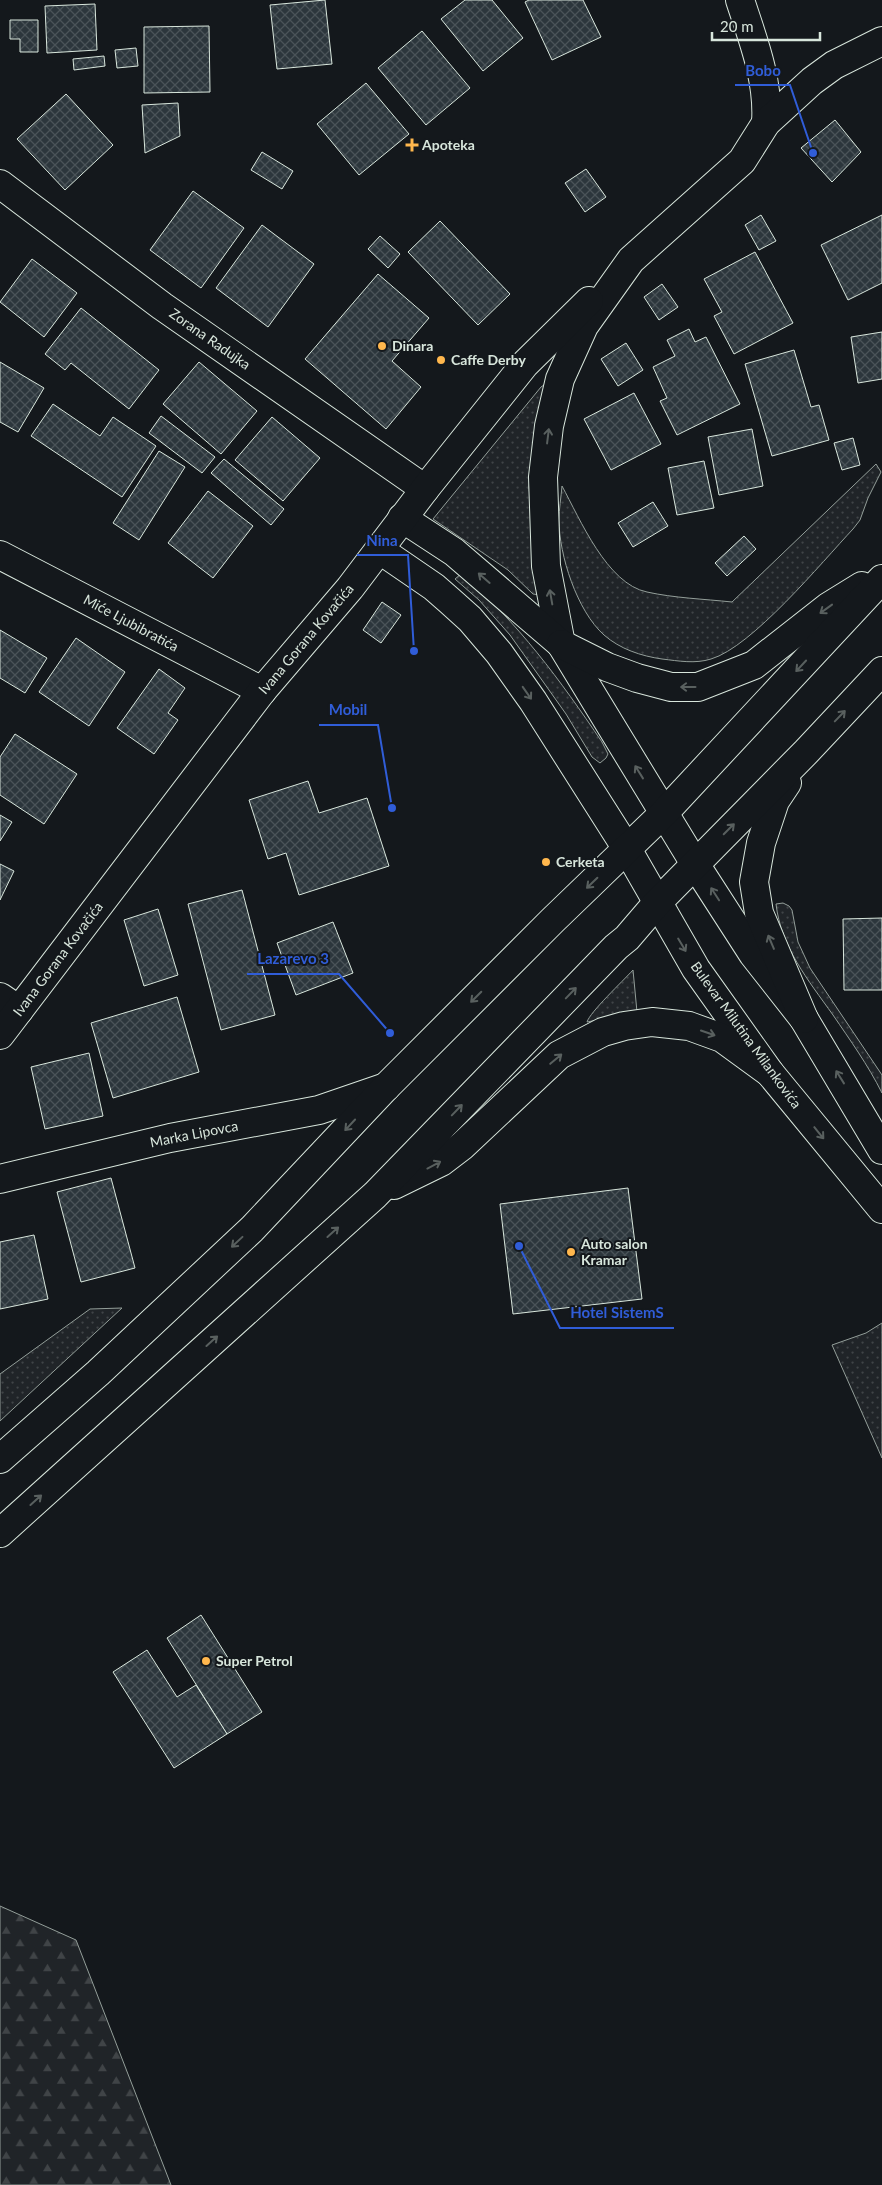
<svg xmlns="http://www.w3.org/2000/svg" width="882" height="2185" viewBox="0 0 882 2185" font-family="Lato,sans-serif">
  <defs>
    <pattern id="green-dots" width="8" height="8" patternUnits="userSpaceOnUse" patternTransform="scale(1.25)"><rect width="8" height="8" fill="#202428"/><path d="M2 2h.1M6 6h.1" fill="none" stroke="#404447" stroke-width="1.8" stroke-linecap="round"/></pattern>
    <pattern id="forest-firs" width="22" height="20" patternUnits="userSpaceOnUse" patternTransform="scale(1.25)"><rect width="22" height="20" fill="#202428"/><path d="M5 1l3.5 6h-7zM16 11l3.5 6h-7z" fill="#404447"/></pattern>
    <pattern id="building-cross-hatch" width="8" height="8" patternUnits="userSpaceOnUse" patternTransform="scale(1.25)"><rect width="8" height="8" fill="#2c363c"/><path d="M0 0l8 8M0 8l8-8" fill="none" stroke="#4a5358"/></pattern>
  </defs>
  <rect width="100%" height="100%" fill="#14181c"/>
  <!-- green -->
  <g fill="url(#green-dots)" stroke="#939e99">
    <polygon points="551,380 536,434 529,487 540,595 533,594 508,570 433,519 541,387"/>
    <path d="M876,464l5,8 -13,26 -8,22 -7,9c-31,33 -101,118 -142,130 -16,5 -32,2 -49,0 -21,-3 -42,-10 -58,-24 -27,-24 -45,-80 -45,-115 0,-11 2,-22 3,-34 18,33 45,98 85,106 27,6 57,7 85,10z"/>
    <path d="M461,574c57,48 99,106 141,168l6,12 -2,4 -6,5 -8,-6 -26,-43 -56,-79 -31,-35 -24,-21z"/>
    <path d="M783,903l6,3 3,4 6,32 12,26 72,107v18c-14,-28 -32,-53 -49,-78 -25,-35 -52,-68 -57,-111z"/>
    <path d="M633,970l4,42 -50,10c3,-10 36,-41 46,-52z"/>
    <polygon points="122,1308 0,1421 0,1374 90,1309"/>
    <polygon points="882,1323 882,1458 832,1345 866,1333"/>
  </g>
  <!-- forest -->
  <polygon fill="url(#forest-firs)" stroke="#939e99" points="0,1906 76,1940 171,2185 0,2185"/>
  <!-- building -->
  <g fill="url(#building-cross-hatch)" stroke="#d8e6dc">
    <polygon points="325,0 332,64 277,69 270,5"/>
    <polygon points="465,0 492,0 523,38 483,71 441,19"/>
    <polygon points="529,0 583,0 601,37 552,60 525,2"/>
    <polygon points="95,4 97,50 47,53 45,6"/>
    <polygon points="10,20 38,20 38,52 20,52 20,39 10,39"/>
    <polygon points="209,26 210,92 144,93 144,27"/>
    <polygon points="422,31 470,88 426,125 378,68"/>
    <polygon points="136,48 138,66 117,68 115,50"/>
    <polygon points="104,56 105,66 74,70 73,59"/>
    <polygon points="366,83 409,134 359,175 317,124"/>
    <polygon points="66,94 113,145 65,190 17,139"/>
    <polygon points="178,103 180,136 145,153 142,105"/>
    <polygon points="835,120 861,152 832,182 801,148"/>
    <polygon points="262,152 293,171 282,189 251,170"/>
    <polygon points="586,169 606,197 585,212 565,183"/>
    <polygon points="193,191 244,228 201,288 150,250"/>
    <polygon points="761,215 776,241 759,250 745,225"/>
    <polygon points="882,215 882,283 848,300 821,245"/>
    <polygon points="440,221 510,294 478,325 408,252"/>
    <polygon points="262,225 314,264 268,327 216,288"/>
    <polygon points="380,236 400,254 388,268 368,249"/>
    <polygon points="755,252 793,323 734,354 714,316 722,312 704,279"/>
    <polygon points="32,259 77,293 44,337 0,302"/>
    <polygon points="378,274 429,318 392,361 421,387 386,429 305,359"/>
    <polygon points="662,284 678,307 659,320 644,297"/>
    <polygon points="81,308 159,370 129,409 71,363 65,370 45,354"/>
    <polygon points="689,329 695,342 706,337 740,404 677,435 660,401 667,398 653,367 675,356 667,340"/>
    <polygon points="882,332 882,379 858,383 851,337"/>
    <polygon points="626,343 643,370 618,386 601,359"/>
    <polygon points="794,350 811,407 819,405 829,440 772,456 745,364"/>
    <polygon points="0,362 44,388 18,432 0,422"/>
    <polygon points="199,362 257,411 221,454 163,404"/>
    <polygon points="634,393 661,444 611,470 584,419"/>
    <polygon points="53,404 100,436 113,417 156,446 122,497 31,436"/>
    <polygon points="161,416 215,457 202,473 149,433"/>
    <polygon points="272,417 320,458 283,501 235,460"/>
    <polygon points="752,429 763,486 719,495 708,437"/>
    <polygon points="853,438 860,465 842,470 834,443"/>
    <polygon points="159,451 185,467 139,540 113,523"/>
    <polygon points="224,459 284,509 271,525 211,473"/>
    <polygon points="704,461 714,508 677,515 668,468"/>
    <polygon points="208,491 253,526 213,578 168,543"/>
    <polygon points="653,502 668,526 633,547 618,523"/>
    <polygon points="744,536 756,549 727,576 715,563"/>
    <polygon points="382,602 401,615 381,643 363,630"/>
    <polygon points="0,630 47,658 25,693 0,678"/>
    <polygon points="76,638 125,672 89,726 39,692"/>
    <polygon points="159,669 185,688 168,713 178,720 154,754 117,728"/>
    <polygon points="15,734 77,774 44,824 0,795 0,757"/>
    <polygon points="308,781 319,813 367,798 389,866 299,895 286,853 268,859 249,800"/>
    <polygon points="0,815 12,822 0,841"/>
    <polygon points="0,864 14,871 0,900"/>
    <polygon points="242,890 275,1015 221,1030 188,904"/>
    <polygon points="158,909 178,975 144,986 124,920"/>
    <polygon points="882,918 882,990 844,990 843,919"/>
    <polygon points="333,922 353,973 296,995 277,943"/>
    <polygon points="177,997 199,1072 113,1098 91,1023"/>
    <polygon points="89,1053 103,1116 45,1129 31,1067"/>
    <polygon points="111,1178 135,1268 81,1282 57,1192"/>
    <polygon points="628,1188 642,1299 513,1314 500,1204"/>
    <polygon points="34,1235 48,1299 0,1309 0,1242"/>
    <polygon points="201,1615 262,1712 227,1734 167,1638"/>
    <polygon points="147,1650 177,1697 196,1685 227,1734 174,1768 113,1672"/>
  </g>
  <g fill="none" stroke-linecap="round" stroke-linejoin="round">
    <!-- minor casing -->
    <g stroke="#d8e6dc" stroke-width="30">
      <g id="minor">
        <path d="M740,0c13,40 29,80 26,123"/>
        <polyline points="882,41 834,65 812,81 766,123 742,161 631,260 584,326 560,379 549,426 543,477 546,566 561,644 695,864 753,954 804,1019 882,1150"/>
        <polyline points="0,184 162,306 425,489"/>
        <polyline points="402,518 454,552 561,644"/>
        <polyline points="380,550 434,587 450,601 470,619 499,653 533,701 627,849 696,969 770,1073 882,1209"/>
        <polyline points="0,555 262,691"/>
        <polyline points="0,997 19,1010"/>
        <polyline points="0,1035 262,691 350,588 425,489 525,364 589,301"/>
        <polyline points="0,1179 170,1138 319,1110 386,1087"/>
      </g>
    </g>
    <!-- major casing -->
    <g stroke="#d8e6dc" stroke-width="30">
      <g id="major">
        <polyline points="561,644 607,667 637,678 671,687 698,687 754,665 828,607 862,586"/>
        <polyline points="787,783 775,801 761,843 754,882 759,913 804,1019"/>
        <polyline points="394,1185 441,1162 462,1146 559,1055 603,1032 624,1026 652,1022 689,1026 722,1038 770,1073"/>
        <polyline points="0,1459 98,1373 252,1229 386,1087 553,920 664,813 882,579"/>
        <polyline points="0,1533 375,1195 616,947 627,938 657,903 806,752 882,671"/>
      </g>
    </g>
    <!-- minor -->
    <use href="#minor" stroke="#14181c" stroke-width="28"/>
    <!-- major -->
    <use href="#major" stroke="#14181c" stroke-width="28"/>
  </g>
  <!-- one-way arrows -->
  <defs><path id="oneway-shaft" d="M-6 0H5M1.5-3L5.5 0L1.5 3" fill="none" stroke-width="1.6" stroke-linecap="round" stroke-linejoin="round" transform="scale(1.25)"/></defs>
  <g stroke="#59605f">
    <use href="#oneway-shaft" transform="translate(548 436) rotate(-83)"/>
    <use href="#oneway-shaft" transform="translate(484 578) rotate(-139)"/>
    <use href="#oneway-shaft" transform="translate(551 597) rotate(-100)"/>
    <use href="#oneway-shaft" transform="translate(826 609) rotate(144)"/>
    <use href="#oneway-shaft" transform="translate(801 666) rotate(133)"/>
    <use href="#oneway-shaft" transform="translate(688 687) rotate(-180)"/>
    <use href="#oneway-shaft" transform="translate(527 693) rotate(55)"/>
    <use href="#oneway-shaft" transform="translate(840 716) rotate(-46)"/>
    <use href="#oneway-shaft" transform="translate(639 772) rotate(-122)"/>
    <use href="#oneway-shaft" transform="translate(729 829) rotate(-45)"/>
    <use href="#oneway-shaft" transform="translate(592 883) rotate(136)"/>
    <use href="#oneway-shaft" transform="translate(715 894) rotate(-123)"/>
    <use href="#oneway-shaft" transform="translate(771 942) rotate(-113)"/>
    <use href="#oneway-shaft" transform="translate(682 945) rotate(59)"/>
    <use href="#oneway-shaft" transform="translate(571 993) rotate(-46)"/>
    <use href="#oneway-shaft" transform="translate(476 997) rotate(135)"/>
    <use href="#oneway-shaft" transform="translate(708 1033) rotate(19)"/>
    <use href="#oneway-shaft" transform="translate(556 1059) rotate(-40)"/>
    <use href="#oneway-shaft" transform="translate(840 1077) rotate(-122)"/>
    <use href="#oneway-shaft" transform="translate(457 1110) rotate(-46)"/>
    <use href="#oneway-shaft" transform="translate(350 1125) rotate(133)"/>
    <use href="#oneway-shaft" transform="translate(819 1133) rotate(51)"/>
    <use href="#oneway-shaft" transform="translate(434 1165) rotate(-28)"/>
    <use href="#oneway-shaft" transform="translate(333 1232) rotate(-42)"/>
    <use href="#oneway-shaft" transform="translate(237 1242) rotate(137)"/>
    <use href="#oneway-shaft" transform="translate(212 1341) rotate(-42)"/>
    <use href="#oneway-shaft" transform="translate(36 1500) rotate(-42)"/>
  </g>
  <!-- markers -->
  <g fill="#ffb74d" stroke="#14181c" stroke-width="2">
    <path d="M409.5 137.5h5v5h5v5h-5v5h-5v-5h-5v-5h5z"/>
    <circle cx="382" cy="346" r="5"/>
    <circle cx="441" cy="360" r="5"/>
    <circle cx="546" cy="862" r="5"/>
    <circle cx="571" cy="1252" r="5"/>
    <circle cx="206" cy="1661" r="5"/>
  </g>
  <g text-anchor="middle" stroke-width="4" stroke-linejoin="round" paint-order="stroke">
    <!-- poi labels -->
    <g font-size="14" font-weight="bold" fill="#d8e6dc" stroke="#14181c" text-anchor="start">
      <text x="422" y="150">Apoteka</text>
      <text x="392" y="351">Dinara</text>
      <text x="451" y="365">Caffe Derby</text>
      <text x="556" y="867">Cerketa</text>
      <text x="581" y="1249">Auto salon<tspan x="581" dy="16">Kramar</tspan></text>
      <text x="216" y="1666">Super Petrol</text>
    </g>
    <!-- street labels -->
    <g font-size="14" fill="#d8e6dc" stroke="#14181c">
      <text transform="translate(210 339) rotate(35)" y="5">Zorana Radujka</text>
      <text transform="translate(131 623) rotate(28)" y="5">Miće Ljubibratića</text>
      <text transform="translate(306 639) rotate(-50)" y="5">Ivana Gorana Kovačića</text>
      <text transform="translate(58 959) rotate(-53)" y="5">Ivana Gorana Kovačića</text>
      <text transform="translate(746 1035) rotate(54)" y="5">Bulevar Milutina Milankovića</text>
      <text transform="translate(194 1134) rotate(-11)" y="5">Marka Lipovca</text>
    </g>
  </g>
  <!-- callouts -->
  <path fill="none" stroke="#305dd8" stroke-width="2" d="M813 153L790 85H735M414 651L408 555H357M392 808L378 725H319M390 1033L339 974H247M519 1246L560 1328H674"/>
  <g fill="#305dd8" stroke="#14181c" stroke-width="2">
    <circle cx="813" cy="153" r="5"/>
    <circle cx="414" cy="651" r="5"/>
    <circle cx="392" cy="808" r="5"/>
    <circle cx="390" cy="1033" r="5"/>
    <circle cx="519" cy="1246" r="5"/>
  </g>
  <g font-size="15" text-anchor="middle" font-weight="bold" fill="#305dd8" stroke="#14181c" stroke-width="4" stroke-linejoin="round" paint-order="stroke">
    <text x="763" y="76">Bobo</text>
    <text x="382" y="546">Nina</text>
    <text x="348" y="715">Mobil</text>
    <text x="293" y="964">Lazarevo 3</text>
    <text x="617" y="1318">Hotel SistemS</text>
  </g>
  <!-- scale -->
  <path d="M712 32v8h108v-8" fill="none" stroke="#d8e6dc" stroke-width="2.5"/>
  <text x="720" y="32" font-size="15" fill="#d8e6dc" stroke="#14181c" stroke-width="4" paint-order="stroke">20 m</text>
</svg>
